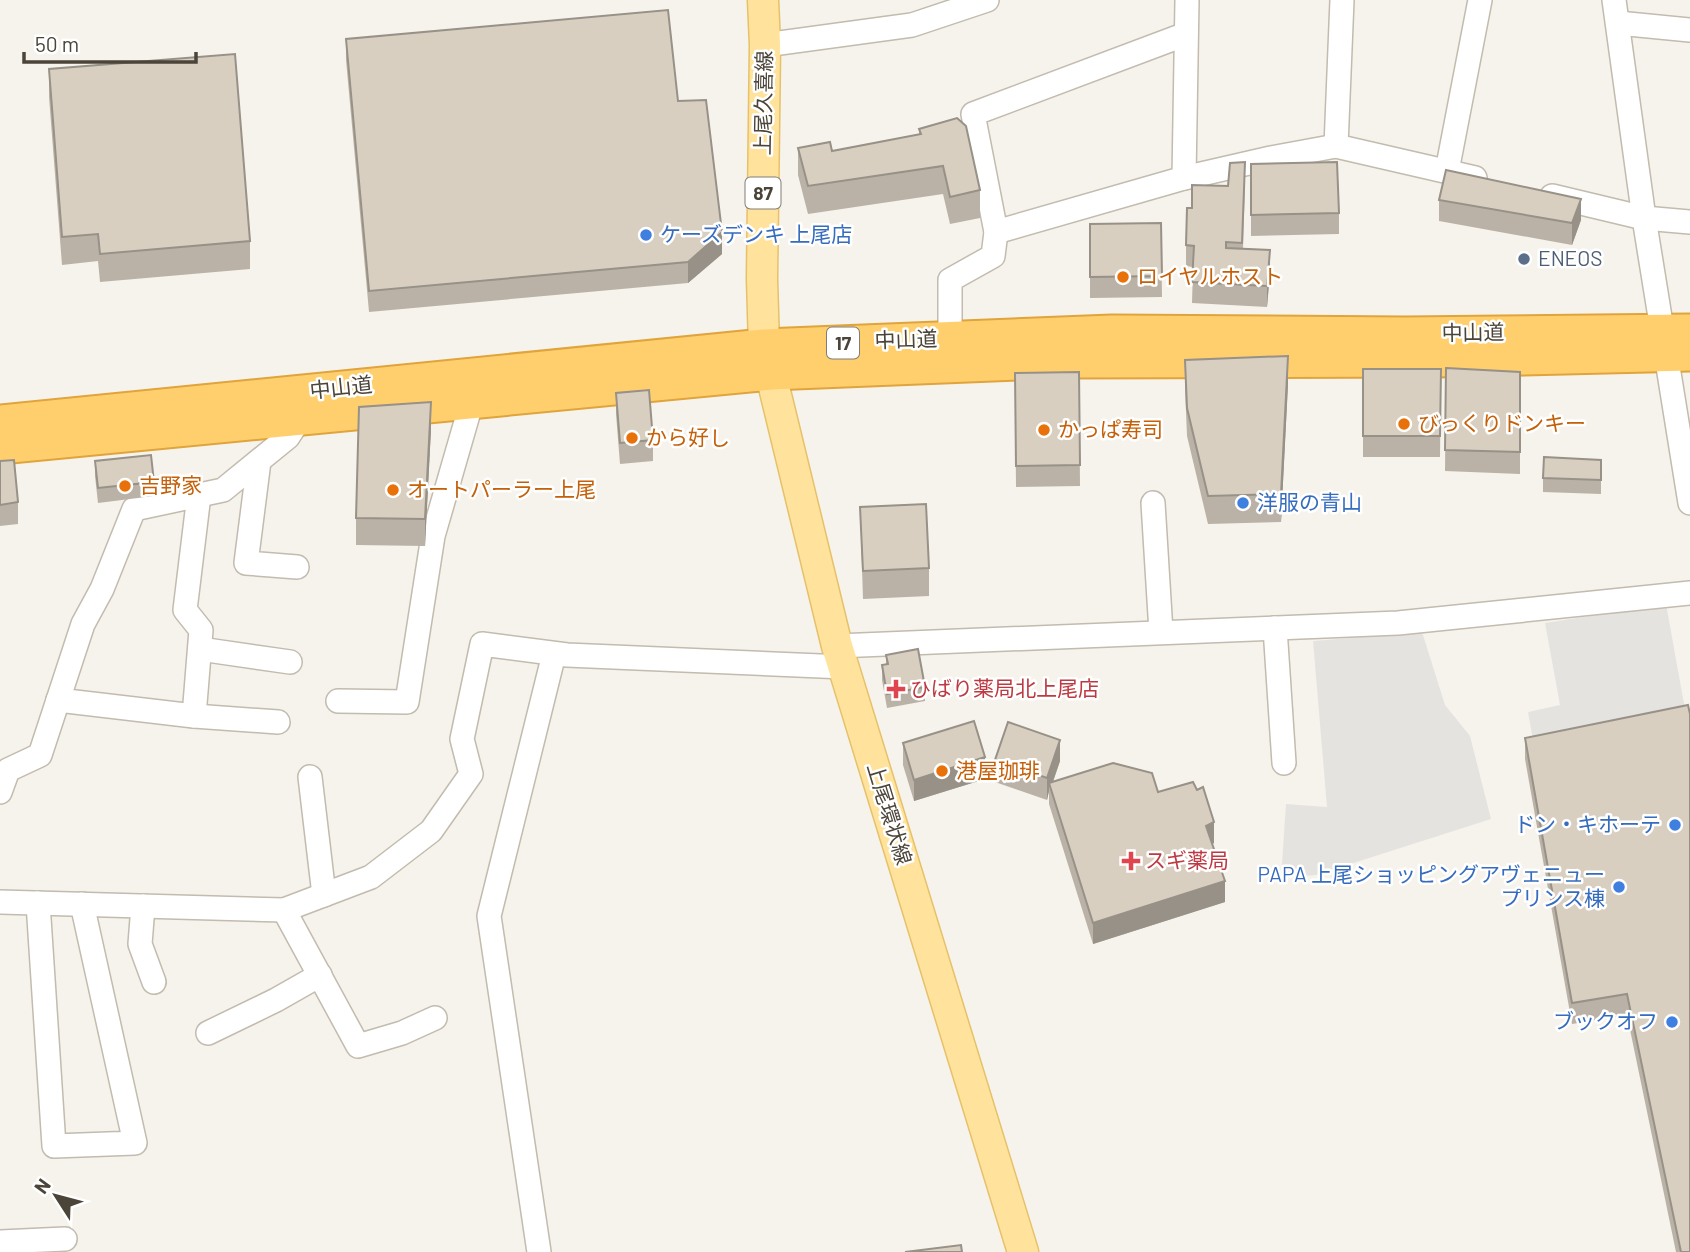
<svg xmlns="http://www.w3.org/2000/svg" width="1690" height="1252" viewBox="0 0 1690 1252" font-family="Barlow,'Noto Sans JP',sans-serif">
  <rect width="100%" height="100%" fill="#f6f3ec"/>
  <!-- parking -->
  <g fill="#e5e3e0">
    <polygon points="1666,604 1688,726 1536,757 1528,712 1560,705 1545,623"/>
    <polygon points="1422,632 1445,705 1470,736 1491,819 1316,875 1281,878 1286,804 1327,807 1313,641"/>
  </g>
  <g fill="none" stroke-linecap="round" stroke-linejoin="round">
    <!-- minor casing -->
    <g stroke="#c2bbae" stroke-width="26">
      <g id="minor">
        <polyline points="1614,0 1644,218 1690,503"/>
        <polyline points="1618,23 1690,30"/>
        <polyline points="765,45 912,25 987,0"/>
        <polyline points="1336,146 1342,0"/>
        <polyline points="1447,171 1480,0"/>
        <polyline points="1184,178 1187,0"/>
        <polyline points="1552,196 1644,218 1690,222"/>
        <polyline points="996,232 1184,178 1271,158 1336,146 1475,178"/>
        <polyline points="950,338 950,280 993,256 996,232 973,114 1186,34"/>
        <polyline points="259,461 246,563 297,567"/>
        <polyline points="1153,503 1161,632"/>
        <polyline points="1275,628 1284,763"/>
        <polyline points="837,646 1398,623 1690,593"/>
        <polyline points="200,649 290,662"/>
        <polyline points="58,700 194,716 201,630 185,610 199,495"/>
        <polyline points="338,701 407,702 433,536 472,401"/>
        <polyline points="194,716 278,722"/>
        <polyline points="310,777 324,895"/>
        <polyline points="0,792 8,770 40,755 83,624 102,589 134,509 223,490 288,437 301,417"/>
        <polyline points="0,902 284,910 371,877 431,831 471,774 462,739 482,644 567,655 844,667"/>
        <polyline points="38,903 54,1146 135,1143 82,904"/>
        <polyline points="143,906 140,944 154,982"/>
        <polyline points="284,910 358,1046 402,1033 435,1018"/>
        <polyline points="208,1033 276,1000 320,975"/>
        <polyline points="0,1242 65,1239"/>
        <polyline points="539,1252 489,916 554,654"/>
      </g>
    </g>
    <!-- major casing -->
    <g stroke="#e6c16a" stroke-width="33">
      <polyline id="major" points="763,0 765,45 762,279 764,346 837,646 1023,1252"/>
    </g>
    <!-- highway casing -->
    <g stroke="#e0a43c" stroke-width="37">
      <g id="highway">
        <polyline points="0,422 764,346 1112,332 1405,334 1690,331"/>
        <polyline points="0,447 771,373 1069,361 1436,360 1690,354"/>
      </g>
    </g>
    <!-- minor -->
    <use href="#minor" stroke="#fff" stroke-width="23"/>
    <!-- major -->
    <use href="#major" stroke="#ffe39c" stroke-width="30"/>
    <!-- highway -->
    <use href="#highway" stroke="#ffcf6e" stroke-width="33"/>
  </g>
  <!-- wall -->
  <g fill="#bab2a6">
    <polygon points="346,39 678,101 722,254 688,283 369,312 346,60"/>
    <polygon points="49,69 250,241 250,269 100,282 98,261 62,265 49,97"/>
    <polygon points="919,129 980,190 980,218 950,224 943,194 808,214 798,175 798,148 832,151 919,134"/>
    <polygon points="1251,164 1339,213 1339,234 1251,236"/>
    <polygon points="1245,184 1243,249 1270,272 1267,307 1192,303 1193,267 1186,266 1186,245 1192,208 1228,186"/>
    <polygon points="1439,200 1581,220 1572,245 1439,221"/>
    <polygon points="1161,223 1162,297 1090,298 1090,224"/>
    <polygon points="1185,360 1288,384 1281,522 1208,524 1187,436 1185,388"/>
    <polygon points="1446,368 1520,372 1520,474 1445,471"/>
    <polygon points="1363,369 1441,369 1440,457 1363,457"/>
    <polygon points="1079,372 1080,486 1016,487 1015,373"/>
    <polygon points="616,393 653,440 653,461 620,464 616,414"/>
    <polygon points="431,429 425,546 356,545 356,518"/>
    <polygon points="1601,460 1601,494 1543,492 1543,478"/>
    <polygon points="0,461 18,502 18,524 0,526"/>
    <polygon points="95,461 154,482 154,496 98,503 95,476"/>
    <polygon points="860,507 929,568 929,596 863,599"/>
    <polygon points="886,655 925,687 925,701 887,708 882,680 882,665 886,665"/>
    <polygon points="1690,714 1690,1252 1676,1252 1627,1015 1572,1024 1525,759 1525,738"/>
    <polygon points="903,743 985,779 914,801 903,765"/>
    <polygon points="995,760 1060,761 1053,782 1158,792 1214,843 1212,844 1225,902 1093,944 1049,804 1049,791 1047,800 995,782"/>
  </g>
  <!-- shaded-wall -->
  <g fill="#979187">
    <polygon points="1581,199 1581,220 1572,245 1572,223"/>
    <polygon points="722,232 722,254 688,283 688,262"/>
    <polygon points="1270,250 1270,272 1267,307 1267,286"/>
    <polygon points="1288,356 1288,384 1281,522 1281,494"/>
    <polygon points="431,402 431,429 425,546 425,519"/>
    <polygon points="1060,740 1060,761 1051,787 1049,783 1049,791 1047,800 1047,778"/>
    <polygon points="985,757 985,779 914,801 914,780"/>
    <polygon points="1214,822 1214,843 1206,847 1206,826"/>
    <polygon points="1225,881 1225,902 1093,944 1093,923"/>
  </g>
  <!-- building -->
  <g fill="#d8cfc1" stroke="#979187" stroke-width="2">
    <polygon points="668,10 678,101 706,100 722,232 688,262 369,291 346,39"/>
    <polygon points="235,54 250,241 100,254 98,234 62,237 49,69"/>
    <polygon points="957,118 966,126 980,190 950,197 943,166 808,186 798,148 830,142 832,151 921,134 919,129"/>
    <polygon points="1245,162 1242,243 1226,242 1226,248 1270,250 1267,286 1192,282 1194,246 1186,245 1187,208 1192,208 1192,185 1228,186 1230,163"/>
    <polygon points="1337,162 1339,213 1251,215 1251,164"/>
    <polygon points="1446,170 1581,199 1572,223 1439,200"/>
    <polygon points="1161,223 1162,276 1090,277 1090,224"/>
    <polygon points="1288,356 1281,494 1208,496 1187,408 1185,360"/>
    <polygon points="1446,368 1520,372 1520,452 1445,450"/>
    <polygon points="1363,369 1441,369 1440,436 1363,436"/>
    <polygon points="1079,372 1080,465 1016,466 1015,373"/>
    <polygon points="649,390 653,440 620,443 616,393"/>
    <polygon points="431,402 425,519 356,518 359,407"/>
    <polygon points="151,455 154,482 98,488 95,461"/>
    <polygon points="1544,457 1601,460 1601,480 1543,478"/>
    <polygon points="14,460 18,502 0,505 0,461"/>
    <polygon points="926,504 929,568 863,571 860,507"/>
    <polygon points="918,649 925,687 887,694 882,665 888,664 886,655"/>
    <polygon points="1688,705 1690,714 1690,1252 1681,1252 1627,994 1572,1003 1525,738"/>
    <polygon points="974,721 985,757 914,780 903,743"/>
    <polygon points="1008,722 1060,740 1047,778 995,760"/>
    <polygon points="1113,763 1152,773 1158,792 1193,782 1197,790 1203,787 1214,822 1206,826 1225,881 1093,923 1049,783"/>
    <polygon points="961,1245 962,1252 905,1252"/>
  </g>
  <!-- markers -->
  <g fill="#3f7fe0" stroke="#fff" stroke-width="2.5">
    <circle cx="646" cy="235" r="7"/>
    <circle cx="1243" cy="503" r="7"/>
    <circle cx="1675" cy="825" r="7"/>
    <circle cx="1619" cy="887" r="7"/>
    <circle cx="1672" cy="1022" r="7"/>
  </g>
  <circle fill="#5c6f8a" stroke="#fff" stroke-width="2.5" cx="1524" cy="259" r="7"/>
  <g fill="#e8710a" stroke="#fff" stroke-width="2.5">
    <circle cx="1123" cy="277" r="7"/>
    <circle cx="1404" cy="424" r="7"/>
    <circle cx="1044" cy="430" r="7"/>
    <circle cx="632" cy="438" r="7"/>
    <circle cx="125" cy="486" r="7"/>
    <circle cx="393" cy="490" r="7"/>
    <circle cx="942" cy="771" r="7"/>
  </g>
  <g fill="#e0444e" stroke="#fff" stroke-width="2.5">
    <path d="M892.5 678.5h7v7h7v7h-7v7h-7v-7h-7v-7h7z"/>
    <path d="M1127.5 850.5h7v7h7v7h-7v7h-7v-7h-7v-7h7z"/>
  </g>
  <g text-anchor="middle" stroke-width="5" stroke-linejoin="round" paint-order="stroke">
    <!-- shield labels -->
    <g fill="#fff" stroke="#817c74" stroke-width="2">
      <rect x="745.5" y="177.5" width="35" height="31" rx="5"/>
      <rect x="827" y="327.5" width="32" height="31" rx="5"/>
    </g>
    <g font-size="19" font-weight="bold" fill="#4b4439">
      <text x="763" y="200">87</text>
      <text x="843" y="350">17</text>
    </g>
    <!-- street labels -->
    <g font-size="21" fill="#4b4439" stroke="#fff">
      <text transform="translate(764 103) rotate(-89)" y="7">上尾久喜線</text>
      <text transform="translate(1473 333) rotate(-1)" y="7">中山道</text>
      <text transform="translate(906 340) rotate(-2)" y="7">中山道</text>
      <text transform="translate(341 388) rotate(-6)" y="7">中山道</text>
      <text transform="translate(889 814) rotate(73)" y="7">上尾環状線</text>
    </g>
    <!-- shop labels -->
    <g font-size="21" fill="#366cbe" stroke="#fff" text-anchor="end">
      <text x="660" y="242" text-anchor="start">ケーズデンキ 上尾店</text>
      <text x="1257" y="510" text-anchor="start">洋服の青山</text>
      <text x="1661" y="832">ドン・キホーテ</text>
      <text x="1605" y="882">PAPA 上尾ショッピングアヴェニュー<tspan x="1605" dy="24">プリンス棟</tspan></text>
      <text x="1658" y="1029">ブックオフ</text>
    </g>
    <!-- service labels -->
    <g font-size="21" fill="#4e5e75" stroke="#fff" text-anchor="start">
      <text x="1538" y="266">ENEOS</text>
    </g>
    <!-- food labels -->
    <g font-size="21" fill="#c56008" stroke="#fff" text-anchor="start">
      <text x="1137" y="284">ロイヤルホスト</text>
      <text x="1418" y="431">びっくりドンキー</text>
      <text x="1058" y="437">かっぱ寿司</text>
      <text x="646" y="445">から好し</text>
      <text x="139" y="493">吉野家</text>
      <text x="407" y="497">オートパーラー上尾</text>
      <text x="956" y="778">港屋珈琲</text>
    </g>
    <!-- health labels -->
    <g font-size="21" fill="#be3a42" stroke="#fff" text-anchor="start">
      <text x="910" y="696">ひばり薬局北上尾店</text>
      <text x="1145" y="868">スギ薬局</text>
    </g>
  </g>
  <!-- north arrow -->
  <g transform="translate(56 1196) rotate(306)" stroke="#ffffff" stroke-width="5" paint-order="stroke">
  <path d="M0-5L12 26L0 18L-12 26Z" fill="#4b4439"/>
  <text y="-10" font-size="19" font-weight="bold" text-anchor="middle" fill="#4b4439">N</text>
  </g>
  <!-- scale -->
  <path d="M24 52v10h172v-10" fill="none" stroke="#4b4439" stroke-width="3.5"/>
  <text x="35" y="52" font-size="21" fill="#4b4439" stroke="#ffffff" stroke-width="5" paint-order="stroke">50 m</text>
</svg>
